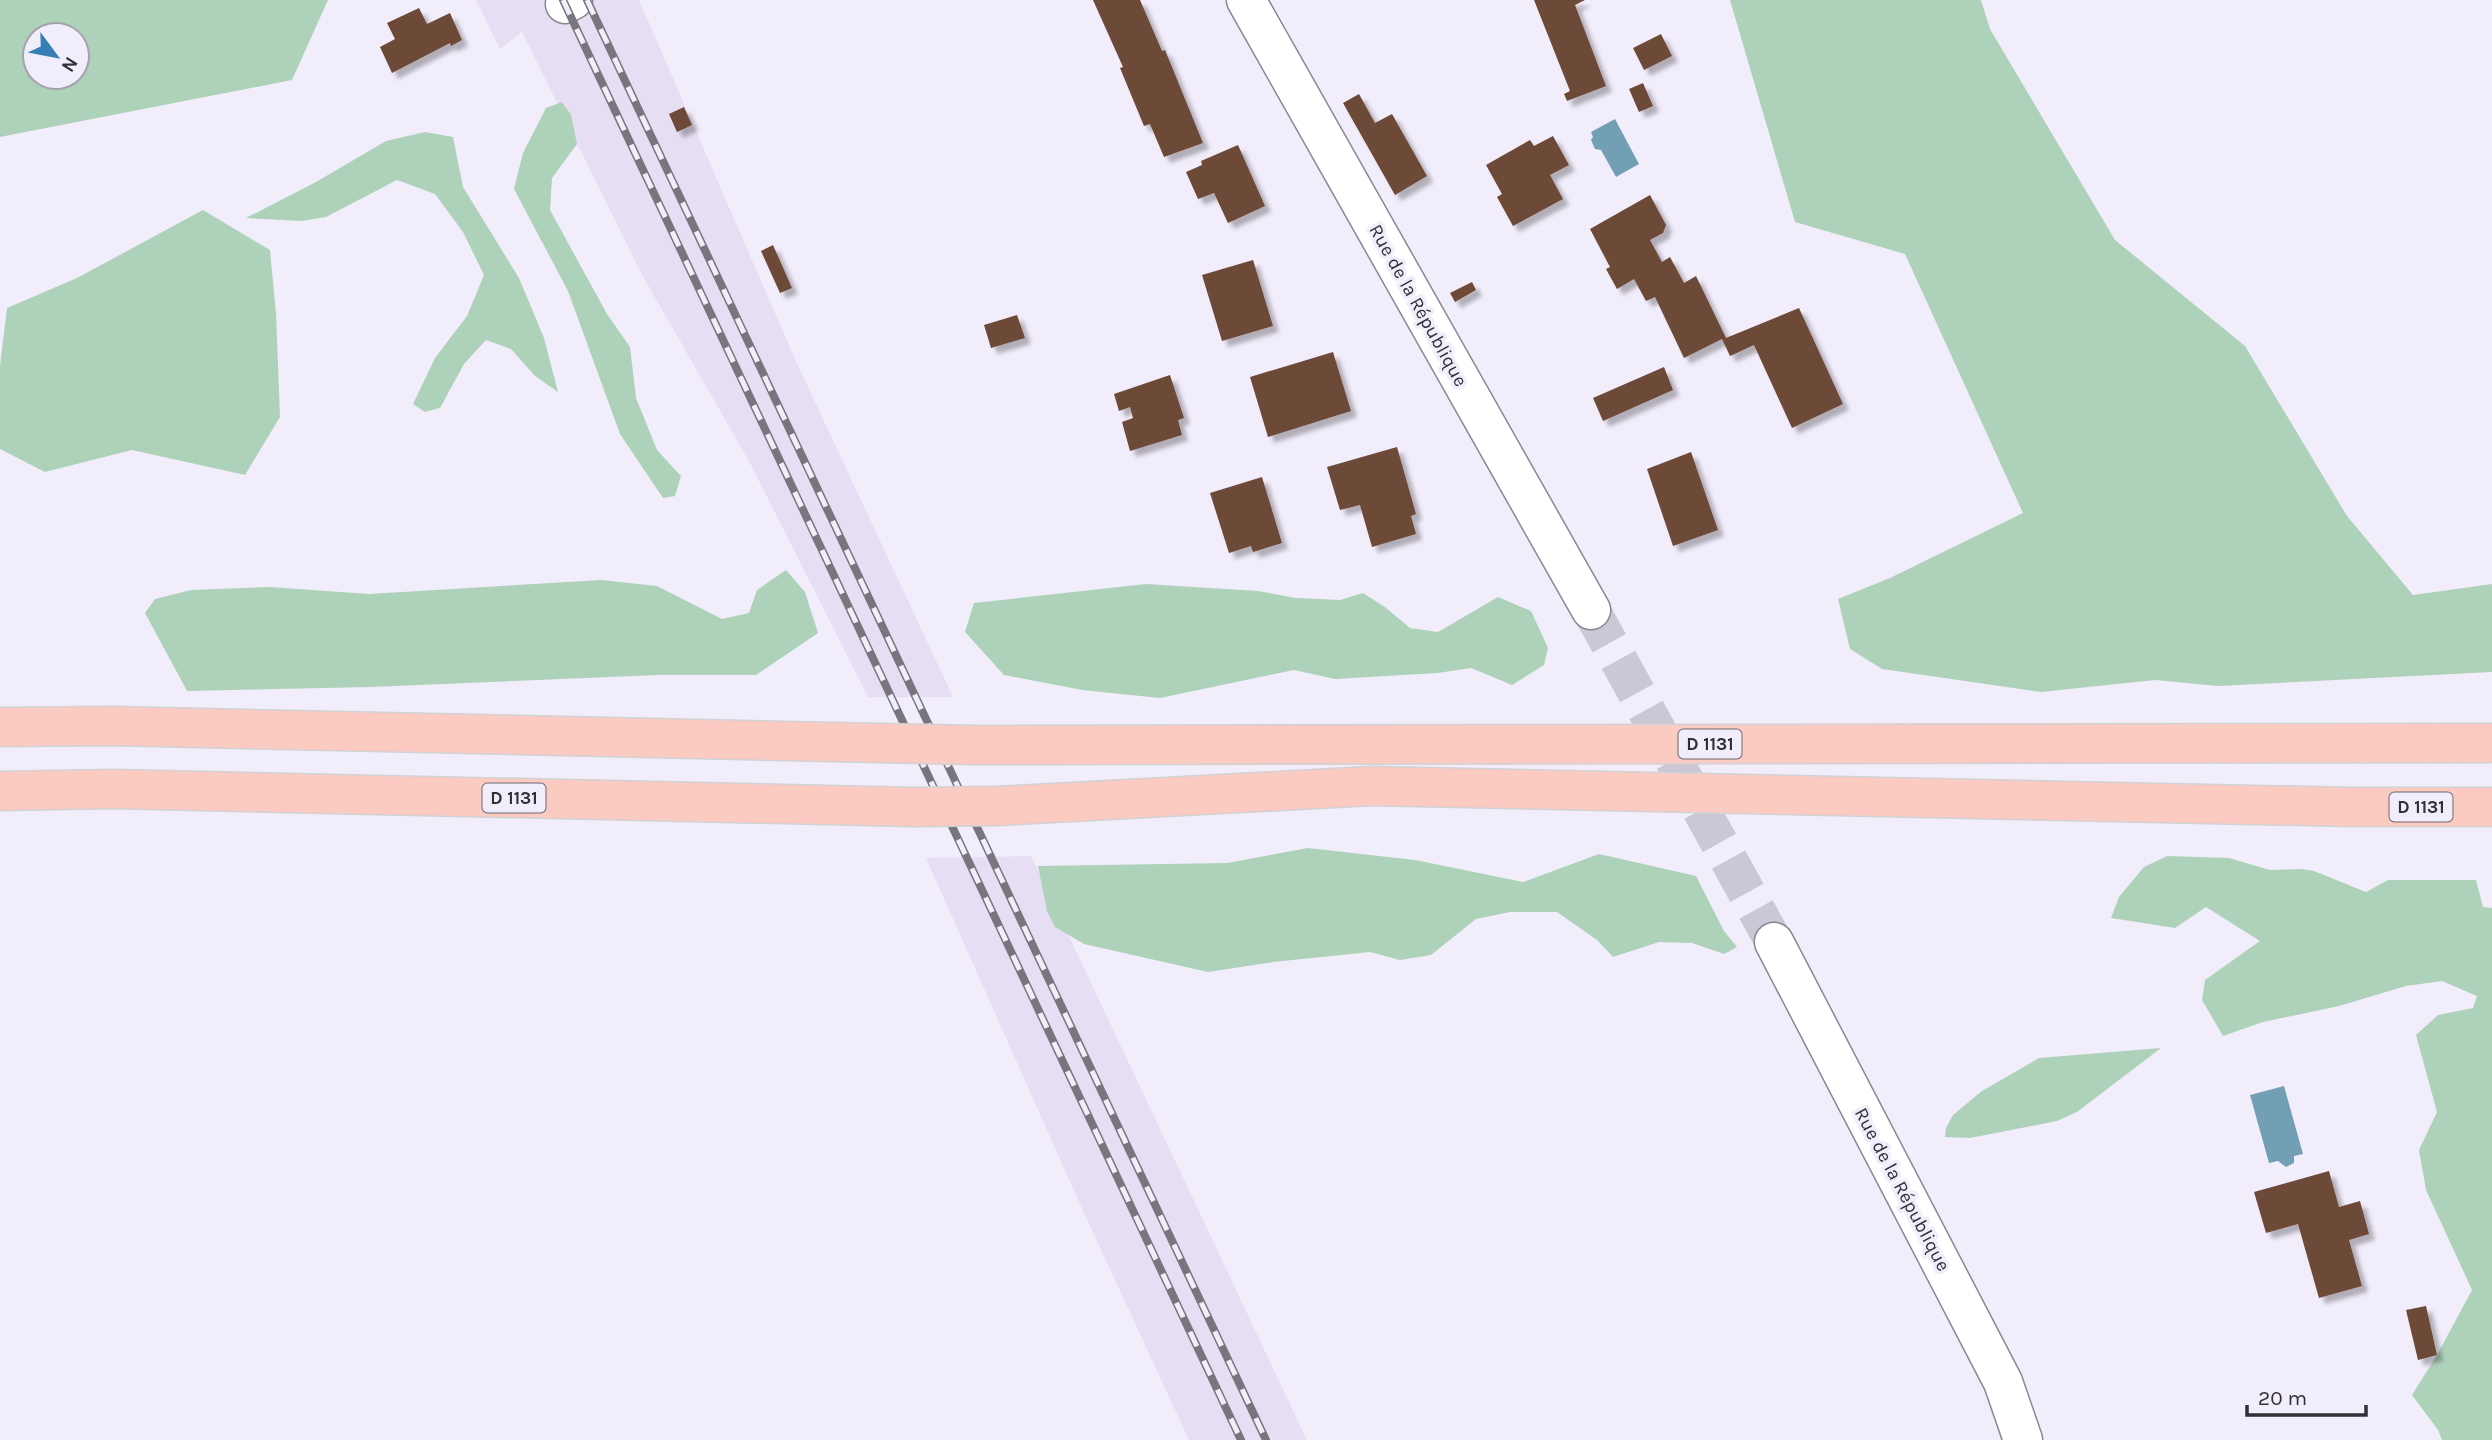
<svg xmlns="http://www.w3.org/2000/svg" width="2492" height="1440" viewBox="0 0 2492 1440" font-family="Karla,sans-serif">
  <defs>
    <filter id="shadow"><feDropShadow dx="6" dy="6" stdDeviation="2" flood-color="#0004"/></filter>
  </defs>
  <rect width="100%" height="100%" fill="#f2edfb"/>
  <!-- built -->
  <g fill="#e6dff4">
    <polygon points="476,0 639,0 795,359 953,697 868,697 750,463 642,275 522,32 500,49"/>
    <polygon points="1031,856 1171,1152 1307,1440 1189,1440 1084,1213 926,858"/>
  </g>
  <!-- green -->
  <g fill="#aed2b9" fill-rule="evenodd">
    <path d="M0,0h328l-36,80 -292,57zM35,35h42v42h-42z"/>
    <polygon points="1730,0 1981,0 1990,29 2115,240 2245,346 2347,516 2413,595 2492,584 2492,672 2218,686 2155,680 2041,692 1882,669 1850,649 1838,599 1890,578 2023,513 1905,254 1795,222"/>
    <polygon points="562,102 571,115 577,144 552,178 550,210 607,314 630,347 636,398 657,450 681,476 675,496 663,498 620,434 568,291 514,189 523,153 546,108"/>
    <polygon points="425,132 453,137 463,187 519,278 544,338 558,392 535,376 511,349 486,340 464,364 440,408 425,412 413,404 435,358 467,316 484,275 463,232 435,194 397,180 326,217 301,221 246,218 316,182 386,141"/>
    <polygon points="203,210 270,250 276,313 280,417 245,475 132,450 45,472 0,449 0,366 7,308 77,278"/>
    <polygon points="786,570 805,592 818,633 756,675 658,675 370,687 187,691 145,613 155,599 191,590 270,587 369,594 601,580 657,586 722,619 749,613 757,590"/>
    <polygon points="1146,584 1258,591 1296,598 1340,600 1363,593 1385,607 1410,628 1438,632 1498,597 1531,611 1548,648 1544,665 1512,685 1471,668 1438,673 1335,679 1294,670 1160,698 1082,690 1004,675 965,632 974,603"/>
    <polygon points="1308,848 1415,860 1523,882 1599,854 1696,876 1724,931 1737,947 1724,954 1692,943 1659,942 1613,957 1597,940 1557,912 1510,912 1476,919 1431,955 1400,960 1370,952 1273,962 1208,972 1084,944 1055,927 1047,911 1038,866 1227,863"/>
    <polygon points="2167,856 2229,858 2270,870 2301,869 2314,871 2366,892 2388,880 2476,880 2483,907 2492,908 2492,1440 2442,1440 2438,1430 2412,1395 2437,1355 2472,1290 2426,1190 2419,1150 2437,1112 2416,1035 2438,1015 2473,1008 2477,996 2442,981 2406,986 2339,1006 2263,1022 2223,1036 2202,1000 2205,980 2260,941 2206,907 2175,928 2111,918 2119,897 2144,867"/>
    <polygon points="2161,1048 2077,1112 2057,1121 1970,1138 1945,1137 1946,1128 1953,1115 1982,1091 2039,1058"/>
  </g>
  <!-- water -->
  <g fill="#739fb5">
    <polygon points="1615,119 1639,164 1616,177 1601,150 1595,149 1591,140 1593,137 1591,132"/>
    <polygon points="2284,1086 2303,1154 2294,1156 2294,1163 2286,1167 2278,1161 2269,1163 2250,1095"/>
  </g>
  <!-- building -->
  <g fill="#6d4837" filter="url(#shadow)">
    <polygon points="1093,0 1140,0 1162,51 1165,50 1203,143 1164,157 1150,124 1144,126 1120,68 1123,67"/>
    <polygon points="1534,0 1585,0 1575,5 1606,86 1567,101 1564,94 1570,91"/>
    <polygon points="419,8 427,24 450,13 462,40 451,46 450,43 392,73 380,47 395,39 387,23"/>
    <polygon points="1661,34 1672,56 1644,70 1633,48"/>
    <polygon points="1643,83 1653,106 1639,112 1629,89"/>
    <polygon points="1359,94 1375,123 1392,114 1427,176 1395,195 1343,103"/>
    <polygon points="684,107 692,125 677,132 669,114"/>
    <polygon points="1553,136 1569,165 1550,175 1563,199 1513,226 1497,197 1502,194 1486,165 1530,140 1534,146"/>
    <polygon points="1238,145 1265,206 1228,223 1214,193 1198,199 1186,172 1202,165 1201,161"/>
    <polygon points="1650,195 1666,225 1663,233 1650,240 1662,262 1670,257 1684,283 1696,276 1726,338 1799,308 1843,404 1792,428 1754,345 1730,356 1722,339 1684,358 1655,297 1646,301 1634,279 1617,289 1606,269 1610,267 1590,229"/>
    <polygon points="773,245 792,288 780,293 761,251"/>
    <polygon points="1253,260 1273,326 1222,341 1202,275"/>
    <polygon points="1472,282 1476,290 1455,302 1450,293"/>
    <polygon points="1017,315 1025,338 991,348 984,325"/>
    <polygon points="1333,352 1351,411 1268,437 1250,377"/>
    <polygon points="1664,367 1673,390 1603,421 1593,398"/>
    <polygon points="1170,375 1184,418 1178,420 1182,435 1130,451 1122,422 1133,418 1130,407 1119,411 1114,394"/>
    <polygon points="1397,447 1416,514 1411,516 1416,534 1372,547 1360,505 1340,510 1327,467"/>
    <polygon points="1691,452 1718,530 1673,546 1647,469"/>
    <polygon points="1262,477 1282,543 1253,552 1251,546 1229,553 1210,493"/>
    <polygon points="2329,1171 2339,1207 2360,1201 2369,1234 2349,1240 2362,1286 2319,1298 2298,1224 2266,1233 2254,1192"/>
    <polygon points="2426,1306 2437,1355 2418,1360 2406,1310"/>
  </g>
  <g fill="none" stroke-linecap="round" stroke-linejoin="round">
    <!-- minor-tunnel -->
    <polyline stroke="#ccc7d4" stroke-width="38" stroke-dasharray="38 19" stroke-linecap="butt" points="1591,610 1774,942"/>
    <!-- minor casing -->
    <g stroke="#8b8693" stroke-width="41">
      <g id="minor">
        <polyline points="1246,0 1591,610"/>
        <polyline points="565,4 573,0"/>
        <polyline points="1774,942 2003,1382 2023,1440"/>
      </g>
    </g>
    <!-- major casing -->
    <g stroke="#d2d1d3" stroke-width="41">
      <g id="major">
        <polyline points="0,727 112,726 879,743"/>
        <polyline points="975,745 2492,743"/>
        <polyline points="0,791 114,789 914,807"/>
        <polyline points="998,806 1371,786 2351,807 2492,807"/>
      </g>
    </g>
    <!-- minor -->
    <use href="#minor" stroke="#fff" stroke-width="38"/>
    <!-- major -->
    <use href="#major" stroke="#fbcac1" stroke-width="38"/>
    <!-- rail casing -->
    <g stroke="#78757e" stroke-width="8">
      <g id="rail">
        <polyline points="563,0 1241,1440"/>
        <polyline points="587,0 1266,1440"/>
      </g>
    </g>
    <!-- rail -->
    <use href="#rail" stroke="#f2edfb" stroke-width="5" stroke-dasharray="16" stroke-linecap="butt"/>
    <!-- major-bridge casing -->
    <g stroke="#d2d1d3" stroke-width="41" stroke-linecap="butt">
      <g id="major-bridge">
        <polyline points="879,743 975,745"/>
        <polyline points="914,807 998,806"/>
      </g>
    </g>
    <!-- major-bridge -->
    <use href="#major-bridge" stroke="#fbcac1" stroke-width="38"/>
  </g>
  <g text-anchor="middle" stroke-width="7" stroke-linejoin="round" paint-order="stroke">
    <!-- shield labels -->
    <g fill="#f2edfb" stroke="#6c6971" stroke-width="2">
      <rect x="1678.5" y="729.5" width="63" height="29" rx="5"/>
      <rect x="482.5" y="783.5" width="63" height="29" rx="5"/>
      <rect x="2389.5" y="792.5" width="63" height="29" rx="5"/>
    </g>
    <g font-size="18" font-weight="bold" fill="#323036">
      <text x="1710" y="750">D 1131</text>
      <text x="514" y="804">D 1131</text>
      <text x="2421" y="813">D 1131</text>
    </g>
    <!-- street labels -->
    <g font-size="19" fill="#323036" stroke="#f2edfb">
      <text transform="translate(1419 305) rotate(61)" y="7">Rue de la République</text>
      <text transform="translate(1903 1189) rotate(62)" y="7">Rue de la République</text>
    </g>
  </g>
  <!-- north arrow -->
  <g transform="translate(56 56) rotate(122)"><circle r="33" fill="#f2edfb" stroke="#a5a1ac" stroke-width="2"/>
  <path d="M0-5L12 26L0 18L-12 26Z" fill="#357fb3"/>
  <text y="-10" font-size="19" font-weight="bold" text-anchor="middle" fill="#323036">N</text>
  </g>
  <!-- scale -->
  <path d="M2247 1405v10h119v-10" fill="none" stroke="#323036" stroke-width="3.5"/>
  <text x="2258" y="1405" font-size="21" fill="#323036" stroke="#f2edfb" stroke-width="5" paint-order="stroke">20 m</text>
</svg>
